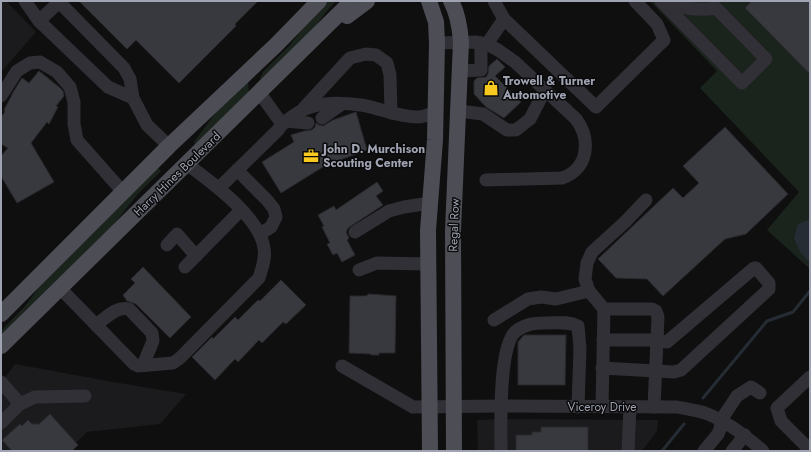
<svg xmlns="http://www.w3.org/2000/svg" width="811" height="452" viewBox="0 0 811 452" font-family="Jost,sans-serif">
  <rect width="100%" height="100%" fill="#0f0f10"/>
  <!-- built -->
  <g fill="#1b1b1d">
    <polygon points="1,1 6,1 36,32 1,72"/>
    <polygon points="15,364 113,382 186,394 160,424 87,432 68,451 1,451 1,383"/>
    <polygon points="503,419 658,420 657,431 642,451 478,451 477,420"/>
  </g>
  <!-- green -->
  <g fill="#1b231d">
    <polygon points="328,1 336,1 326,12 313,30 262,80 260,78 263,72 289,46 312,17"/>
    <polygon points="650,1 810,1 810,269 767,230 799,192 700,88 717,71"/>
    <polygon points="248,81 249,92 196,145 194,142 216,112"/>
    <polygon points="158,168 161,171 137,195 115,223 1,336 1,331 25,306 44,281"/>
  </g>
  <!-- water -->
  <polygon fill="#252c34" points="810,216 810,263 800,252 794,238 798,224 808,220"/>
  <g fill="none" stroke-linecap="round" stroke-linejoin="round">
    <!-- stream -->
    <g stroke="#252c34" stroke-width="3">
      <polyline points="703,398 767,321 793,312 810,291"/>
      <polyline points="662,451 684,424"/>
    </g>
  </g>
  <!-- building -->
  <g fill="#38393e" stroke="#29292d">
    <polygon points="79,1 258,1 235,24 236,26 179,83 136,40 127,49"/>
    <polygon points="752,1 810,1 810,74 745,8"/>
    <polygon points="497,59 505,67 495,76 521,102 504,118 486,107 474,94 474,81 477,78 486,77 488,74 489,66"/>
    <polygon points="39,71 59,87 63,91 64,96 56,106 58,107 49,124 47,122 31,143 54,182 17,203 1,176 1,156 8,148 1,144 1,117 5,112 4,110 12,95 12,94 22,78 29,83"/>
    <polygon points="356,112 367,150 326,165 281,193 262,162 294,142 291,135 304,131 312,130 315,127 316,123 319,125 323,126 333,120"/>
    <polygon points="725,127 788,194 746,234 725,239 663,296 647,279 616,278 598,259 673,188 683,198 699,183 683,166"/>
    <polygon points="377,182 383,191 376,196 383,205 348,228 346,232 349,238 347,240 355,255 342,262 337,253 333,255 327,244 330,243 322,227 324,226 318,215 334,206 336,210"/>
    <polygon points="143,267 191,317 170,338 136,304 127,301 123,295 135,283 131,279"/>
    <polygon points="281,280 306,305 286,324 283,322 262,343 259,340 238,362 235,359 215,380 192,357 212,337 213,339 235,317 238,320 258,300 260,301"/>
    <polygon points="369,294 396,296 395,353 379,353 379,355 371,355 371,354 349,353 350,296 366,296"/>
    <polygon points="524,335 566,335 565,385 518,385 518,342"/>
    <polygon points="50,414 78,445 72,451 12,451 2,440 20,424 22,426 28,420 32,424 39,424"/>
    <polygon points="541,427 588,427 588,451 516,451 516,435 532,435 532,432 541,432"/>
  </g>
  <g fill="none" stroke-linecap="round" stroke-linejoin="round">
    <!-- minor -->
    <g stroke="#303036" stroke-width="13">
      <polyline points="25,1 39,21 108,87 133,98"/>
      <polyline points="60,1 59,2 124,68 130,79 133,98 147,125 169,146"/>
      <polyline points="494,1 504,19"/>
      <path d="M661,1l81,82 24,-24 -50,-51c-18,3 -34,1 -50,-7"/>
      <polyline points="39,21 59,2"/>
      <path d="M437,43l40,-1 10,2 11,6 17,12 61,57c15,20 13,50 -14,59l-76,2"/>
      <polyline points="487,44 504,19 596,107 664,40 657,24 635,1"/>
      <polyline points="460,71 481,70 481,43"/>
      <polyline points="259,92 282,124"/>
      <polyline points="1,96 17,71 30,63 40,62 57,72 70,87 74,102 74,124 77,140 123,192"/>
      <polyline points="304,108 350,58 366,54 376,55 387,63 390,75 391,113"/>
      <polyline points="459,111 483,114 507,130 516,130 530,119 545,90"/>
      <polyline points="322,118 342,104"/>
      <polyline points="285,121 308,123"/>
      <polyline points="237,170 267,200 274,209 276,217 271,227 260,234"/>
      <path d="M219,188l59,-58c5,-8 11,-11 18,-16 18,-13 44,-12 65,-9 19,3 37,12 57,12 6,0 12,-3 18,-5"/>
      <polyline points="355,232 389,211 404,207 430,203"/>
      <polyline points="167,245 177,234 196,256"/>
      <polyline points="185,267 241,210"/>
      <polyline points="359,270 377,263 429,264"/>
      <path d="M60,288l74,76 4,2 35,-3 7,-5 79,-80c3,-10 7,-20 5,-30 -4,-31 -53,-66 -77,-84"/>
      <polyline points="589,291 585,279 587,263 592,252 625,222 646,200"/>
      <polyline points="604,309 652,309 656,311 658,317 654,407"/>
      <polyline points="494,320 528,299 541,297 556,299 589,291 604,309 602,407"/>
      <path d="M96,325c10,-7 20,-19 33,-16l23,24 1,8 -10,24"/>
      <path d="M342,366l71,41 87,-1 177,1c9,2 19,3 28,6 22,8 41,23 58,38"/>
      <polyline points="602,368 674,372 681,370 769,289 769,283 756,268 754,268 667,342 651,340 603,340"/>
      <polyline points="810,377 777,408 781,421 810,450"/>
      <polyline points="1,382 20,404"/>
      <polyline points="1,423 20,404 35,397 85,396"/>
      <path d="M501,451c0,-24 -3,-105 15,-120 10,-7 17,-8 29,-8 11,0 23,-2 33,3l2,22 -2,59"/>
      <polyline points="628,451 630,407"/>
      <polyline points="704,451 718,434 720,429 721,420 737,396 751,387 760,393"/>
      <polyline points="732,451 745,435"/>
    </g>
    <!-- major -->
    <g stroke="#4c4d55" stroke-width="16">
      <polyline points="429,1 436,22 437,43 435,140 428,230 430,451"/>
      <path d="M451,1c7,13 9,27 10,41l-8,188 1,221"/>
      <polyline points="347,16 367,1"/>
      <polyline points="1,314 169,146 276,45 319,1"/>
      <polyline points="1,346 352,1"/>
    </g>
  </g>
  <!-- icons -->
  <defs>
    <g id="shop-bare" transform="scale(1.2)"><path d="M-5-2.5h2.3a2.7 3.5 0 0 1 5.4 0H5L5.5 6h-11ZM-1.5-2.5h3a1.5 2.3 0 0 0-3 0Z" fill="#f8ca1f" stroke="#0a0a0b" stroke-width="2.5" paint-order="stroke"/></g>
    <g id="office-bare" transform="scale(1.2)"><path d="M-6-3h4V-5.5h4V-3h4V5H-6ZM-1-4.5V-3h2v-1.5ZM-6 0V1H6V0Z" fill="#f8ca1f" stroke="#0a0a0b" stroke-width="2.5" paint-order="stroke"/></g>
  </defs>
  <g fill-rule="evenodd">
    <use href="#shop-bare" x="491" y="88"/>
    <use href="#office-bare" x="311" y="156"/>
  </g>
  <g text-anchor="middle" stroke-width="3" stroke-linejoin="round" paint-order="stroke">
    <!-- poi labels -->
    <g font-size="12" font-weight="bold" fill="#9fa3b2" stroke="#0a0a0b" text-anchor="start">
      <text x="503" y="85">Trowell &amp; Turner<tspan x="503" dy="14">Automotive</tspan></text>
      <text x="323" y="153">John D. Murchison<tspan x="323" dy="14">Scouting Center</tspan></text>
    </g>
    <!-- street labels -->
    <g font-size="12" fill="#9fa3b2" stroke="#0a0a0b">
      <text transform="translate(177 174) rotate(-44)" y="4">Harry Hines Boulevard</text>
      <text transform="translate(454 225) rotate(-88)" y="4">Regal Row</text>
      <text x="602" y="411">Viceroy Drive</text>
    </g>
  </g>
  <!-- border -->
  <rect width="811" height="452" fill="none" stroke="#9fa3b2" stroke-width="4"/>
</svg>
